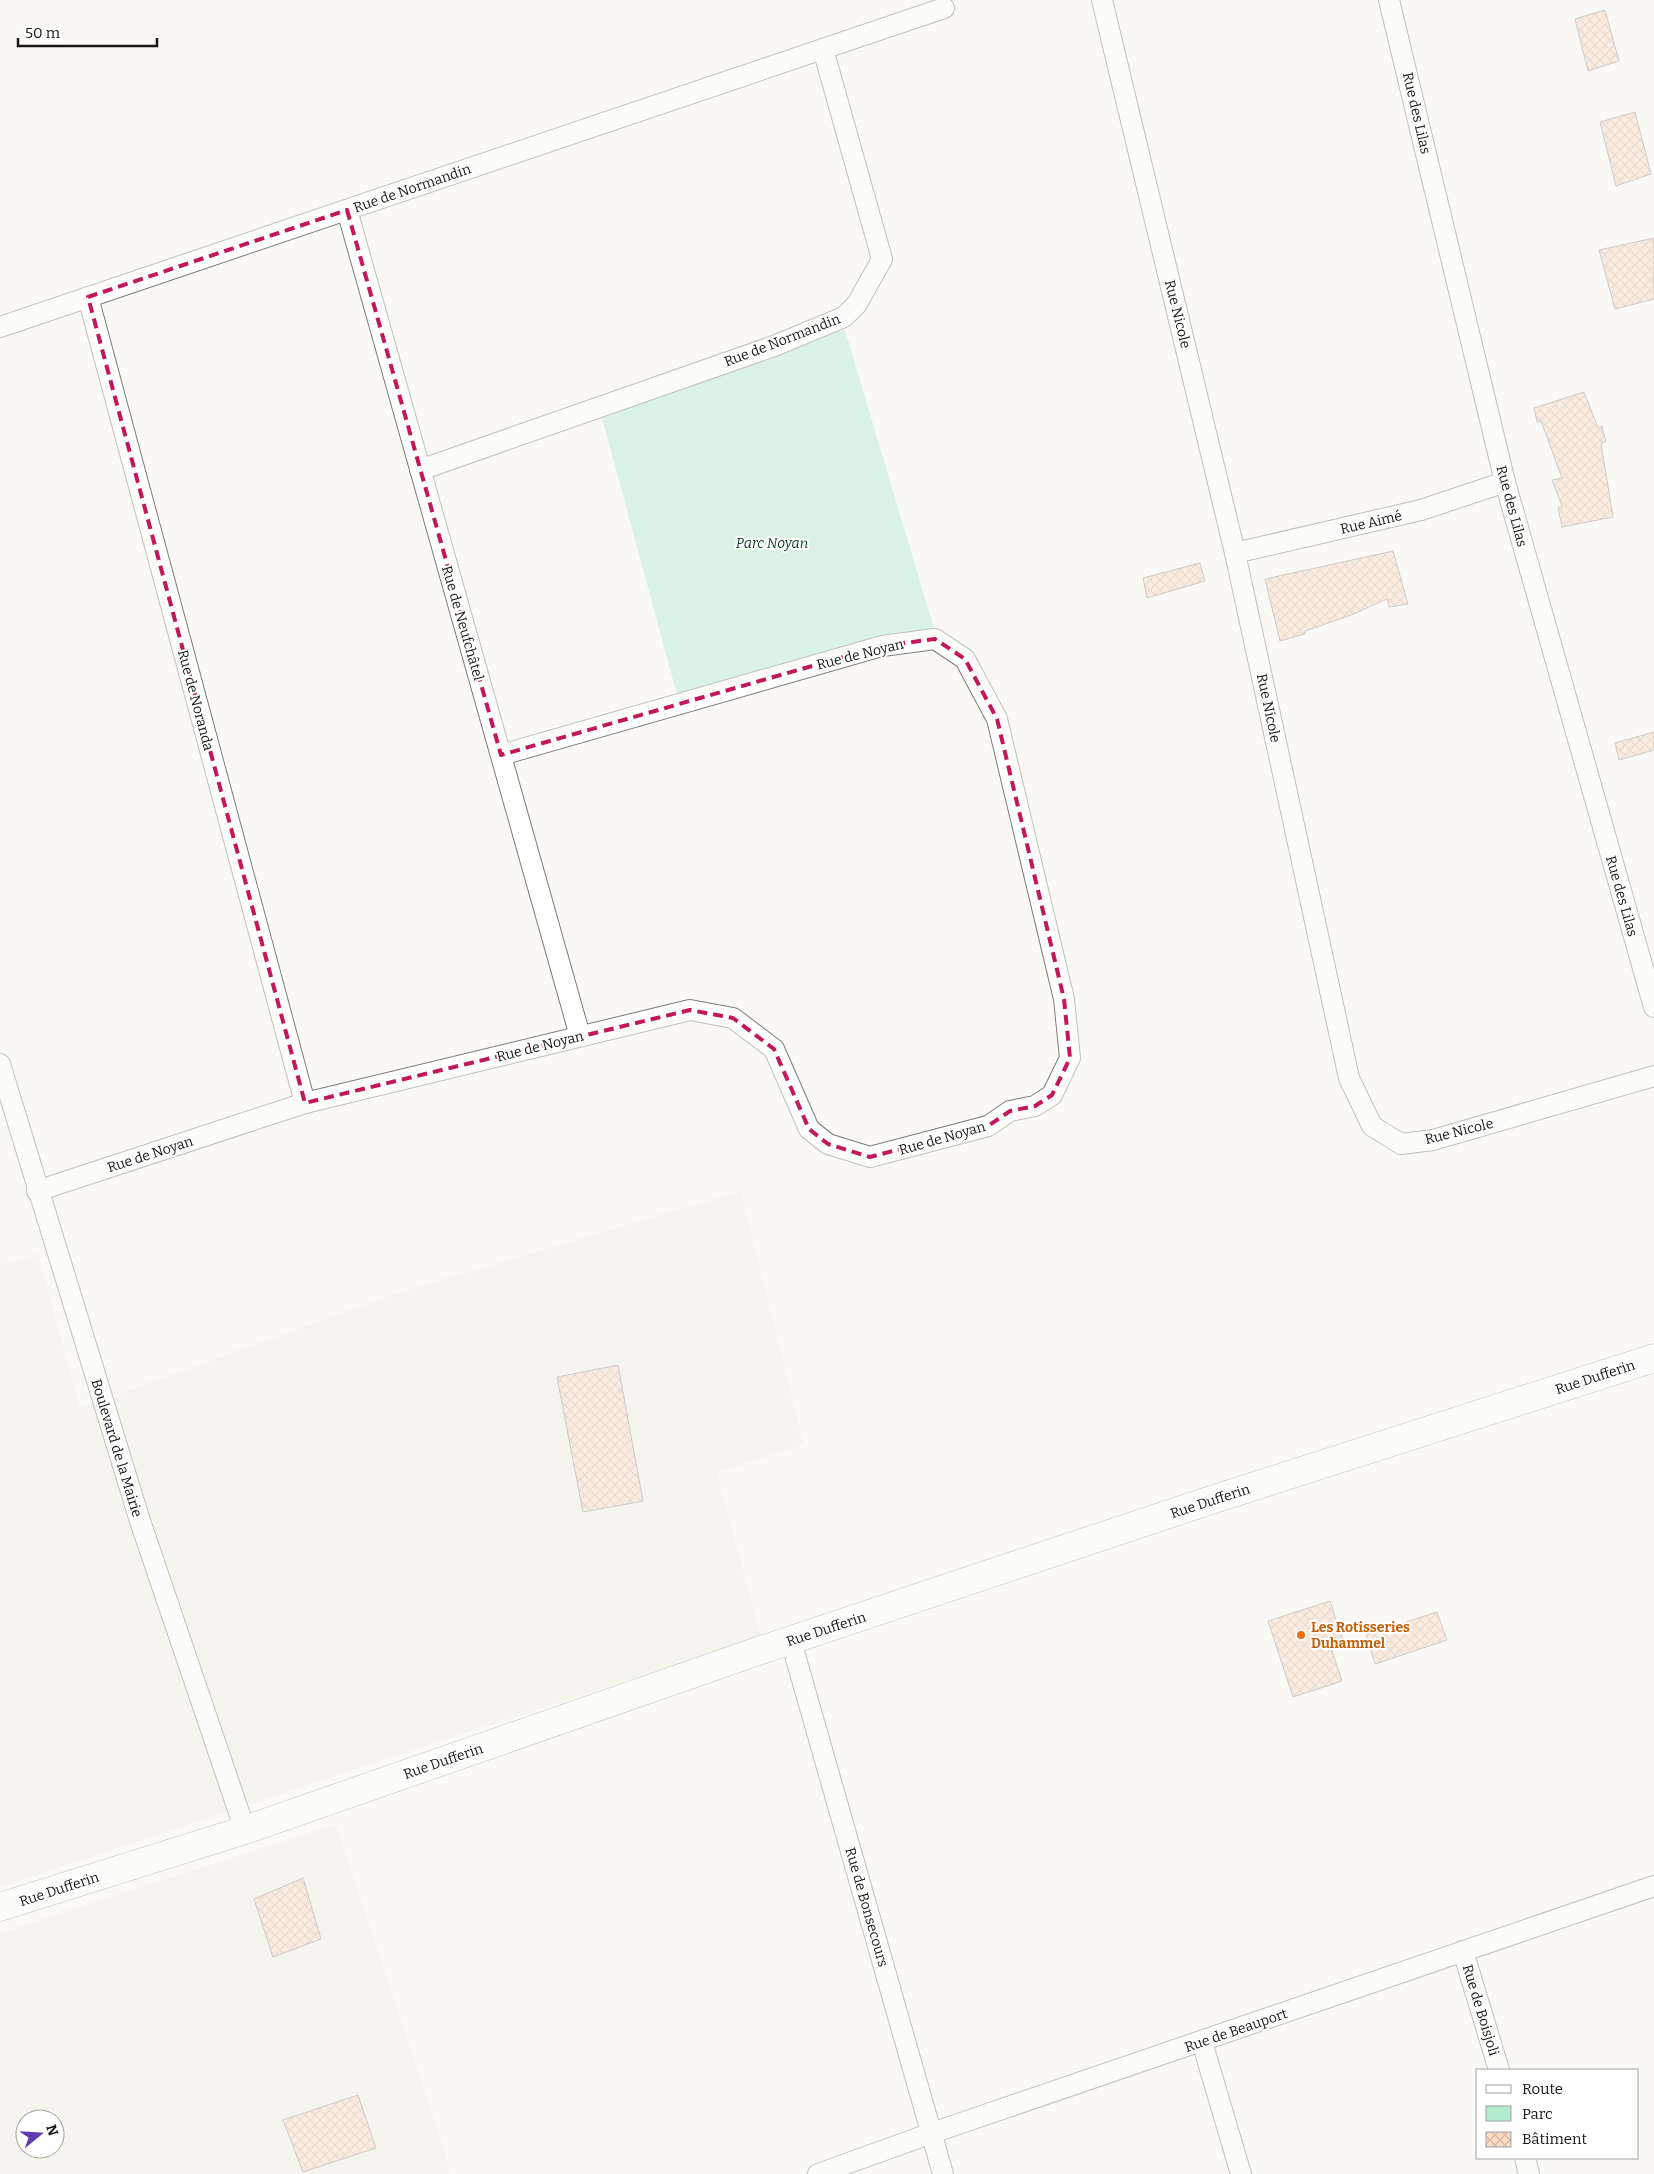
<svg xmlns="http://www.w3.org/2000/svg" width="1654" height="2174" viewBox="0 0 1654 2174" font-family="Bitter,serif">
  <defs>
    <pattern id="building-cross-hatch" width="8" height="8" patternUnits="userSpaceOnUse" patternTransform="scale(1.25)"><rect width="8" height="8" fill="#fadac2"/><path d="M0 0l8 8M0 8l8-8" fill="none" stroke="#d6baa6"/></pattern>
  </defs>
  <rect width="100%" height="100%" fill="#faf9f5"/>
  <!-- built -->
  <g fill="#f0eee2" fill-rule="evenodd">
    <polygon points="741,1191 804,1445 717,1473 761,1636 0,1887 0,1265 38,1254 80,1408 394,1294"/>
    <path d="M336,1824l108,326 6,24h-450v-241zM25,2119h30v30h-30z"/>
  </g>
  <!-- green -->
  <polygon fill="#b3eccf" points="845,330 936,635 680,706 598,403"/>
  <!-- building -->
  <g fill="url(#building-cross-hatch)" stroke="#979391">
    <polygon points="1605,10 1619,61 1588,71 1575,19"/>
    <polygon points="1635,112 1651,174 1616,186 1600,122"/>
    <polygon points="1654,238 1654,299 1615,309 1599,250"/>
    <polygon points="1584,392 1598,428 1602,426 1606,442 1601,443 1613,517 1562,527 1558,508 1562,506 1552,480 1562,478 1541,421 1537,422 1534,408"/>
    <polygon points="1393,551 1408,604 1389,607 1387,599 1351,615 1305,631 1305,634 1280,641 1265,579"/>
    <polygon points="1200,563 1205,581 1147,598 1143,578"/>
    <polygon points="1654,732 1654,750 1619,760 1615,743"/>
    <polygon points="618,1365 643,1501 583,1512 557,1377"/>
    <polygon points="1330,1601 1342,1638 1329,1642 1342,1681 1293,1697 1268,1621"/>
    <polygon points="1437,1612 1447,1640 1375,1664 1366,1635"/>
    <polygon points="303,1878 321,1939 273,1957 254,1899"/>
    <polygon points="358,2095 376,2148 303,2172 283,2120"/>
  </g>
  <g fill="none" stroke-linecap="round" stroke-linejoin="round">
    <!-- minor casing -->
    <g stroke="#7d7c79" stroke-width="22">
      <g id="minor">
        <polyline points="1102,0 1235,553 1349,1078 1372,1126 1401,1144 1433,1140 1654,1076"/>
        <polyline points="1389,0 1505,482 1654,1007"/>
        <polyline points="347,210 580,1036"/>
        <polyline points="88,297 305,1103"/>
        <polyline points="0,327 944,8"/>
        <polyline points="420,470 774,346 844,317 857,304 882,259 823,49"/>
        <polyline points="1235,553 1421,510 1505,482"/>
        <polyline points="0,1064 140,1521 245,1830"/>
        <polyline points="37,1191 305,1103 690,1010 733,1018 774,1049 809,1129 828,1144 870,1157 988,1126 1010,1111 1035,1106 1052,1095 1070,1058 1064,999 997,719 965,659 935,639 882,646 501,755"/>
        <polyline points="791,1641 943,2174"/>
        <polyline points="1463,1951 1499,2070"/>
        <polyline points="1202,2042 1241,2174"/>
        <polyline points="1525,2158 1529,2174"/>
        <polyline points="818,2174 932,2133 1654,1886"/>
      </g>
    </g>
    <!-- primary casing -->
    <g stroke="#7d7c79" stroke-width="29">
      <polyline id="primary" points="0,1907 245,1830 764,1649 1208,1501 1654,1358"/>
    </g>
    <!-- minor -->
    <use href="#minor" stroke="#fff" stroke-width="20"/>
    <!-- primary -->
    <use href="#primary" stroke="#fff" stroke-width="28"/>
  </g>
  <!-- marked area -->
  <path d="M0 0H1654V2174H0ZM347,210l154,545 381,-109 53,-7 30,20 32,60 67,280 6,59 -18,37 -17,11 -25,5 -22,15 -118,31 -42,-13 -19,-15 -35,-80 -41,-31 -43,-8 -385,93 -217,-806z" fill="#faf9f5" fill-opacity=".55" fill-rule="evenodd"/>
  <path fill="none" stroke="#c2185b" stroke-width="4" stroke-dasharray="10 6" stroke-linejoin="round" d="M347,210l154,545 381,-109 53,-7 30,20 32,60 67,280 6,59 -18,37 -17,11 -25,5 -22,15 -118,31 -42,-13 -19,-15 -35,-80 -41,-31 -43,-8 -385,93 -217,-806z"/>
  <!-- markers -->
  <circle fill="#e8710a" stroke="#fff" stroke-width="2" cx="1301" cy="1635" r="5"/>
  <g text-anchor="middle" stroke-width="4" stroke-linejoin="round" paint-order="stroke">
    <!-- street labels -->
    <g font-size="14" fill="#171615" stroke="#fff">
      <text transform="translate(1417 113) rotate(77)" y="5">Rue des Lilas</text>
      <text transform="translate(412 188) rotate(-19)" y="5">Rue de Normandin</text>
      <text transform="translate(1178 314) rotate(76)" y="5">Rue Nicole</text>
      <text transform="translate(782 340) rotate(-21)" y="5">Rue de Normandin</text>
      <text transform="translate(1512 506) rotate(75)" y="5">Rue des Lilas</text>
      <text transform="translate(1371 522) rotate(-13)" y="5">Rue Aimé</text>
      <text transform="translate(463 623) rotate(74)" y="5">Rue de Neufchâtel</text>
      <text transform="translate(860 654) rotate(-14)" y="5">Rue de Noyan</text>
      <text transform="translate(196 700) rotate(75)" y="5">Rue de Noranda</text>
      <text transform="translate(1269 708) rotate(78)" y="5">Rue Nicole</text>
      <text transform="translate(1622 896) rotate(74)" y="5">Rue des Lilas</text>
      <text transform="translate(540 1046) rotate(-14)" y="5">Rue de Noyan</text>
      <text transform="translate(1459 1131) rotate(-14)" y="5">Rue Nicole</text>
      <text transform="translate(942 1138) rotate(-16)" y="5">Rue de Noyan</text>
      <text transform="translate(150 1154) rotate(-18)" y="5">Rue de Noyan</text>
      <text transform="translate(1595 1377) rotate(-18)" y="5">Rue Dufferin</text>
      <text transform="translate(117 1448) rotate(73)" y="5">Boulevard de la Mairie</text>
      <text transform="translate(1210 1501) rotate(-18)" y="5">Rue Dufferin</text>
      <text transform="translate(826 1629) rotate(-18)" y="5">Rue Dufferin</text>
      <text transform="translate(443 1761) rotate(-19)" y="5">Rue Dufferin</text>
      <text transform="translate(59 1889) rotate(-18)" y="5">Rue Dufferin</text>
      <text transform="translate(867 1907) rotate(74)" y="5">Rue de Bonsecours</text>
      <text transform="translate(1481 2010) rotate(73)" y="5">Rue de Boisjoli</text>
      <text transform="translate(1236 2030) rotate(-19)" y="5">Rue de Beauport</text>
    </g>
    <!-- park labels -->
    <g font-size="14" font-style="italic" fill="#063d29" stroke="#fff">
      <text x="772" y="548">Parc Noyan</text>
    </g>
    <!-- food labels -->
    <g font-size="14" font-weight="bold" fill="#c56008" stroke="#fff" text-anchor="start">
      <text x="1311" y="1632">Les Rotisseries<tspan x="1311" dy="16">Duhammel</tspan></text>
    </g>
  </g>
  <!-- legend -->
  <rect x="1476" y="2069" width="162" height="90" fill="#ffffff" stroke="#a2a2a1"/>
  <rect x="1486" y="2085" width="25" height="8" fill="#ffffff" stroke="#a2a2a1"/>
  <text x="1522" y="2094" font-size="15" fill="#171615">Route</text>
  <rect x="1486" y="2106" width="25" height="15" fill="#b3eccf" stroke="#a2a2a1"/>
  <text x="1522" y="2119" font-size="15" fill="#171615">Parc</text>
  <rect x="1486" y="2132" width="25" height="15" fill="url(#building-cross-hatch)" stroke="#a2a2a1"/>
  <text x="1522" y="2144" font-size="15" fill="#171615">Bâtiment</text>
  <!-- north arrow -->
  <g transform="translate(40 2134) rotate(72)"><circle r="24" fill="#ffffff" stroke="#a2a2a1"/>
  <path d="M0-4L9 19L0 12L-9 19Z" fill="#6139b1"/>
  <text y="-8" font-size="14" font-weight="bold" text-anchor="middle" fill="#171615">N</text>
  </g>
  <!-- scale -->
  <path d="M18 38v8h139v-8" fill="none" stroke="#171615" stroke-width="2.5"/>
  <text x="25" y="38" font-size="15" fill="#171615" stroke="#ffffff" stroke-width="4" paint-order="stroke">50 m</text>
</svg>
